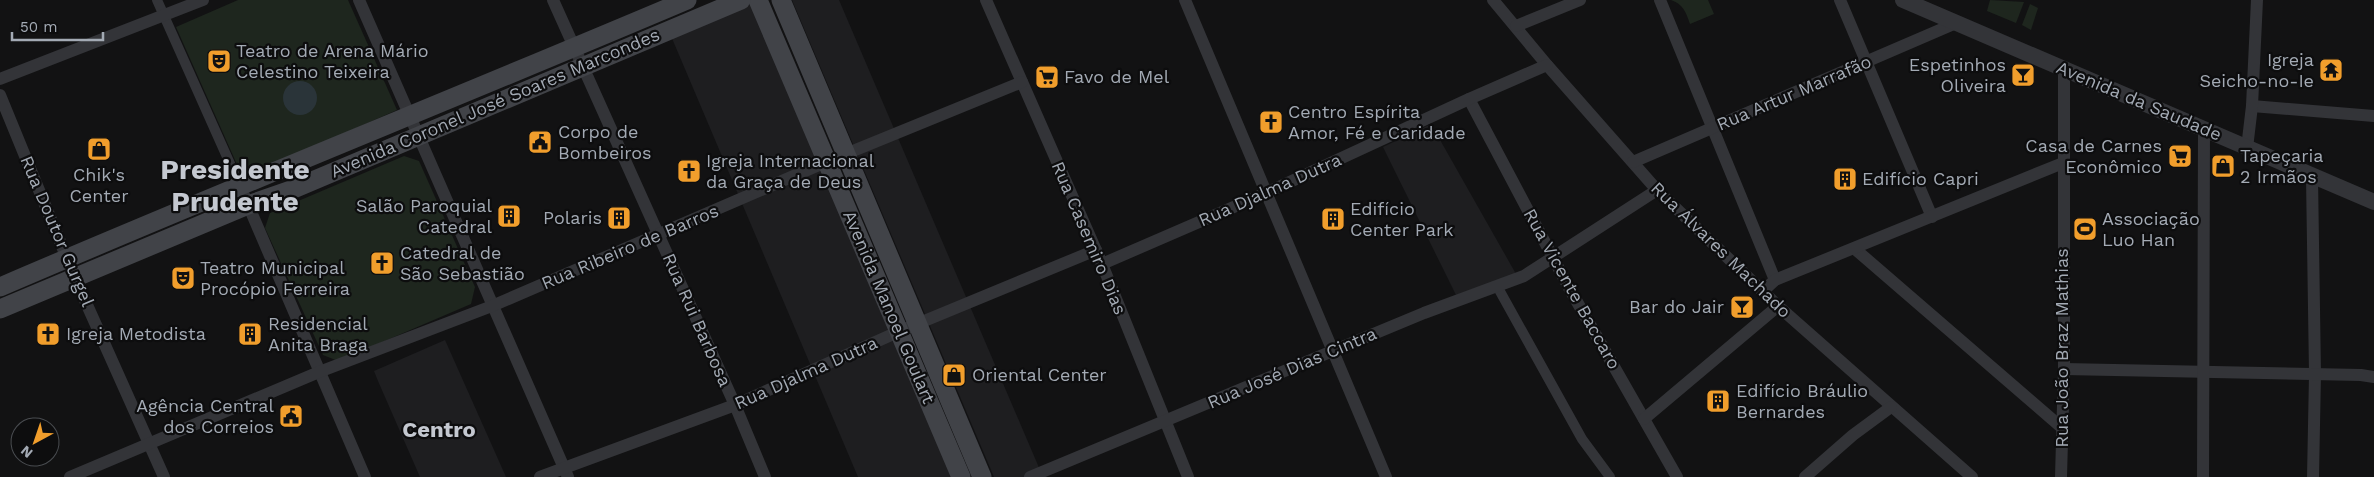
<svg xmlns="http://www.w3.org/2000/svg" width="2374" height="477" viewBox="0 0 2374 477" font-family="'Work Sans',sans-serif">
  <rect width="100%" height="100%" fill="#121213"/>
  <!-- built -->
  <g fill="#1e1e20">
    <polygon points="792,0 839,0 1043,477 994,477"/>
    <polygon points="751,3 954,477 858,477 671,36"/>
    <polygon points="1431,124 1516,274 1456,295 1383,147"/>
    <polygon points="445,340 506,477 420,477 378,381 374,371"/>
  </g>
  <!-- green -->
  <g fill="#1e261e">
    <polygon points="238,0 348,0 397,110 243,178 176,27"/>
    <path d="M1671,0h37l6,14 -24,10c-4,-12 -7,-20 -19,-24z"/>
    <polygon points="1990,0 2024,2 2016,23 1987,11"/>
    <polygon points="2030,4 2038,8 2031,30 2022,25"/>
    <polygon points="404,156 419,161 475,287 471,304 338,361 323,355 265,228 270,213"/>
  </g>
  <!-- water -->
  <circle fill="#2a3439" cx="300" cy="98" r="17"/>
  <g fill="none" stroke-linecap="round" stroke-linejoin="round">
    <!-- pedestrian -->
    <g stroke="#333438" stroke-width="10">
      <polyline points="157,0 240,186"/>
      <polyline points="1497,286 1582,439 1610,477"/>
    </g>
    <!-- minor -->
    <g stroke="#333438" stroke-width="12">
      <polyline points="359,0 568,477"/>
      <polyline points="553,0 735,405 765,477"/>
      <polyline points="986,0 1102,264 1188,477"/>
      <polyline points="1185,0 1386,477"/>
      <polyline points="1493,0 1547,65 1657,190 1778,306 1972,477"/>
      <polyline points="1660,0 1775,280"/>
      <polyline points="1840,0 1932,217"/>
      <polyline points="1516,26 1580,0"/>
      <polyline points="0,79 203,0"/>
      <polyline points="0,95 75,278 164,477"/>
      <polyline points="1469,99 1568,286 1677,477"/>
      <polyline points="2252,106 2374,116"/>
      <polyline points="2247,148 2252,106 2257,0"/>
      <polyline points="1633,162 1956,23"/>
      <polyline points="2312,177 2315,374 2313,477"/>
      <polyline points="240,186 365,477"/>
      <polyline points="1855,249 2061,427"/>
      <polyline points="1102,264 1266,193 1469,99 1547,65"/>
      <polyline points="1763,291 1775,280 2063,163"/>
      <polyline points="2064,369 2361,375 2374,377"/>
      <polyline points="1644,419 1778,306"/>
      <polyline points="70,477 319,372 492,306 826,162 1022,82"/>
      <polyline points="540,477 735,405 900,331 1096,250"/>
      <polyline points="1030,477 1424,313 1524,276 1657,190"/>
      <polyline points="1805,477 1853,435 1891,407"/>
      <polyline points="2061,477 2064,369 2064,69"/>
      <polyline points="2203,477 2204,129"/>
    </g>
    <!-- tertiary -->
    <polyline stroke="#333438" stroke-width="16" points="1903,0 2374,202"/>
    <!-- secondary -->
    <g stroke="#414348" stroke-width="19">
      <polyline points="758,0 961,477"/>
      <polyline points="781,0 982,477"/>
      <path d="M0,287c228,-98 458,-190 687,-287"/>
      <polyline points="0,309 248,205 291,190 741,0"/>
    </g>
  </g>
  <!-- icons -->
  <defs>
    <g id="theatre-square" transform="scale(1.25)"><rect x="-9" y="-9" width="18" height="18" rx="4" fill="#f19e2c" stroke="#0d0d0e"/><path d="M-5-5.5Q0-4 5-5.5V0Q5 5 0 6Q-5 5-5 0ZM-3.3-2.5H-1v1.5H-3.3ZM1-2.5H3.3v1.5H1ZM-2.8 1Q0 5.5 2.8 1Z" fill="#111"/></g>
    <g id="temple-square" transform="scale(1.25)"><rect x="-9" y="-9" width="18" height="18" rx="4" fill="#f19e2c" stroke="#0d0d0e"/><path d="M0-6L5-2H3V0L6.5 2.5H4V6H1.5V3h-3V6H-4V2.5H-6.5L-3 0V-2H-5Z" fill="#111"/></g>
    <g id="bar-square" transform="scale(1.25)"><rect x="-9" y="-9" width="18" height="18" rx="4" fill="#f19e2c" stroke="#0d0d0e"/><path d="M-6-5H6L.8 .8V4.5H3.5V6h-7V4.5H-.8V.8Z" fill="#111"/></g>
    <g id="supermarket-square" transform="scale(1.25)"><rect x="-9" y="-9" width="18" height="18" rx="4" fill="#f19e2c" stroke="#0d0d0e"/><path d="M-6-5.5h2.5l.6 2H6L4.5 2H-2.5L-4.4-4H-6ZM-1.5 3.2a1.3 1.3 0 1 0 .1 0ZM3 3.2a1.3 1.3 0 1 0 .1 0Z" fill="#111"/></g>
    <g id="church-square" transform="scale(1.25)"><rect x="-9" y="-9" width="18" height="18" rx="4" fill="#f19e2c" stroke="#0d0d0e"/><path d="M-1.2-6h2.4v3.5h3.3v2.4h-3.3V6h-2.4V-.1h-3.3v-2.4h3.3Z" fill="#111"/></g>
    <g id="civic-square" transform="scale(1.25)"><rect x="-9" y="-9" width="18" height="18" rx="4" fill="#f19e2c" stroke="#0d0d0e"/><path d="M-.6-6.5H3V-4.5H.6V-3L4-1V1h2V6H-6V1h2V-1L-.6-3ZM-1.2 2.5V6h2.4V2.5Z" fill="#111"/></g>
    <g id="shop-square" transform="scale(1.25)"><rect x="-9" y="-9" width="18" height="18" rx="4" fill="#f19e2c" stroke="#0d0d0e"/><path d="M-5-2.5h2.3a2.7 3.5 0 0 1 5.4 0H5L5.5 6h-11ZM-1.5-2.5h3a1.5 2.3 0 0 0-3 0Z" fill="#111"/></g>
    <g id="building-square" transform="scale(1.25)"><rect x="-9" y="-9" width="18" height="18" rx="4" fill="#f19e2c" stroke="#0d0d0e"/><path d="M-4-6H4V6H1V3H-1V6H-4ZM-2.5-4.3h1.7v1.8h-1.7ZM.8-4.3h1.7v1.8H.8ZM-2.5-1h1.7V.8h-1.7ZM.8-1h1.7V.8H.8Z" fill="#111"/></g>
    <g id="stadium-square" transform="scale(1.25)"><rect x="-9" y="-9" width="18" height="18" rx="4" fill="#f19e2c" stroke="#0d0d0e"/><path d="M0-5a6.5 5 0 1 0 0 10a6.5 5 0 1 0 0-10ZM-3.5-1.8h7v3.6h-7Z" fill="#111"/></g>
  </defs>
  <g fill-rule="evenodd">
    <use href="#theatre-square" x="219" y="61"/>
    <use href="#temple-square" x="2331" y="70"/>
    <use href="#bar-square" x="2023" y="75"/>
    <use href="#supermarket-square" x="1047" y="77"/>
    <use href="#church-square" x="1271" y="122"/>
    <use href="#civic-square" x="540" y="142"/>
    <use href="#shop-square" x="99" y="149"/>
    <use href="#supermarket-square" x="2180" y="156"/>
    <use href="#shop-square" x="2223" y="166"/>
    <use href="#church-square" x="689" y="171"/>
    <use href="#building-square" x="1845" y="179"/>
    <use href="#building-square" x="509" y="216"/>
    <use href="#building-square" x="619" y="218"/>
    <use href="#building-square" x="1333" y="219"/>
    <use href="#stadium-square" x="2085" y="229"/>
    <use href="#church-square" x="382" y="263"/>
    <use href="#theatre-square" x="183" y="278"/>
    <use href="#bar-square" x="1742" y="307"/>
    <use href="#church-square" x="48" y="334"/>
    <use href="#building-square" x="250" y="334"/>
    <use href="#shop-square" x="954" y="375"/>
    <use href="#building-square" x="1718" y="401"/>
    <use href="#civic-square" x="291" y="416"/>
  </g>
  <g text-anchor="middle" stroke-width="4.5" stroke-linejoin="round" paint-order="stroke">
    <!-- poi labels -->
    <g font-size="18" fill="#a3aab4" stroke="#0d0d0e" text-anchor="start">
      <text x="236" y="57">Teatro de Arena Mário<tspan x="236" dy="21">Celestino Teixeira</tspan></text>
      <text x="2314" y="66" text-anchor="end">Igreja<tspan x="2314" dy="21">Seicho-no-Ie</tspan></text>
      <text x="2006" y="71" text-anchor="end">Espetinhos<tspan x="2006" dy="21">Oliveira</tspan></text>
      <text x="1064" y="83">Favo de Mel</text>
      <text x="1288" y="118">Centro Espírita<tspan x="1288" dy="21">Amor, Fé e Caridade</tspan></text>
      <text x="558" y="138">Corpo de<tspan x="558" dy="21">Bombeiros</tspan></text>
      <text x="2162" y="152" text-anchor="end">Casa de Carnes<tspan x="2162" dy="21">Econômico</tspan></text>
      <text x="2240" y="162">Tapeçaria<tspan x="2240" dy="21">2 Irmãos</tspan></text>
      <text x="706" y="167">Igreja Internacional<tspan x="706" dy="21">da Graça de Deus</tspan></text>
      <text x="99" y="181" text-anchor="middle">Chik's<tspan x="99" dy="21">Center</tspan></text>
      <text x="1862" y="185">Edifício Capri</text>
      <text x="492" y="212" text-anchor="end">Salão Paroquial<tspan x="492" dy="21">Catedral</tspan></text>
      <text x="1350" y="215">Edifício<tspan x="1350" dy="21">Center Park</tspan></text>
      <text x="602" y="224" text-anchor="end">Polaris</text>
      <text x="2102" y="225">Associação<tspan x="2102" dy="21">Luo Han</tspan></text>
      <text x="400" y="259">Catedral de<tspan x="400" dy="21">São Sebastião</tspan></text>
      <text x="200" y="274">Teatro Municipal<tspan x="200" dy="21">Procópio Ferreira</tspan></text>
      <text x="1724" y="313" text-anchor="end">Bar do Jair</text>
      <text x="268" y="330">Residencial<tspan x="268" dy="21">Anita Braga</tspan></text>
      <text x="66" y="340">Igreja Metodista</text>
      <text x="972" y="381">Oriental Center</text>
      <text x="1736" y="397">Edifício Bráulio<tspan x="1736" dy="21">Bernardes</tspan></text>
      <text x="274" y="412" text-anchor="end">Agência Central<tspan x="274" dy="21">dos Correios</tspan></text>
    </g>
    <!-- street labels -->
    <g font-size="18" fill="#a3aab4" stroke="#0d0d0e">
      <text transform="translate(1794 93) rotate(-23)" y="6">Rua Artur Marrafão</text>
      <text transform="translate(2139 101) rotate(23)" y="6">Avenida da Saudade</text>
      <text transform="translate(495 103) rotate(-23)" y="6">Avenida Coronel José Soares Marcondes</text>
      <text transform="translate(1270 190) rotate(-24)" y="6">Rua Djalma Dutra</text>
      <text transform="translate(57 231) rotate(67)" y="6">Rua Doutor Gurgel</text>
      <text transform="translate(1089 238) rotate(67)" y="6">Rua Casemiro Dias</text>
      <text transform="translate(630 247) rotate(-23)" y="6">Rua Ribeiro de Barros</text>
      <text transform="translate(1721 250) rotate(44)" y="6">Rua Álvares Machado</text>
      <text transform="translate(1572 289) rotate(61)" y="6">Rua Vicente Baccaro</text>
      <text transform="translate(889 307) rotate(67)" y="6">Avenida Manoel Goulart</text>
      <text transform="translate(697 320) rotate(66)" y="6">Rua Rui Barbosa</text>
      <text transform="translate(2062 348) rotate(-90)" y="6">Rua João Braz Mathias</text>
      <text transform="translate(1292 368) rotate(-23)" y="6">Rua José Dias Cintra</text>
      <text transform="translate(806 373) rotate(-24)" y="6">Rua Djalma Dutra</text>
    </g>
    <!-- district labels -->
    <g font-size="22" font-weight="bold" fill="#c4c8d0" stroke="#0d0d0e">
      <text x="439" y="437">Centro</text>
    </g>
    <!-- town labels -->
    <g font-size="28" font-weight="bold" fill="#c4c8d0" stroke="#0d0d0e">
      <text x="235" y="179">Presidente<tspan x="235" dy="32">Prudente</tspan></text>
    </g>
  </g>
  <!-- north arrow -->
  <g transform="translate(35 442) rotate(220)"><circle r="24" fill="#0d0d0e" stroke="#494c50"/>
  <path d="M0-4L9 19L0 12L-9 19Z" fill="#f19e2c"/>
  <text y="-8" font-size="14" font-weight="bold" text-anchor="middle" fill="#a3aab4">N</text>
  </g>
  <!-- scale -->
  <path d="M12 32v8h91v-8" fill="none" stroke="#a3aab4" stroke-width="2.5"/>
  <text x="20" y="32" font-size="15" fill="#a3aab4" stroke="#0d0d0e" stroke-width="4" paint-order="stroke">50 m</text>
</svg>
